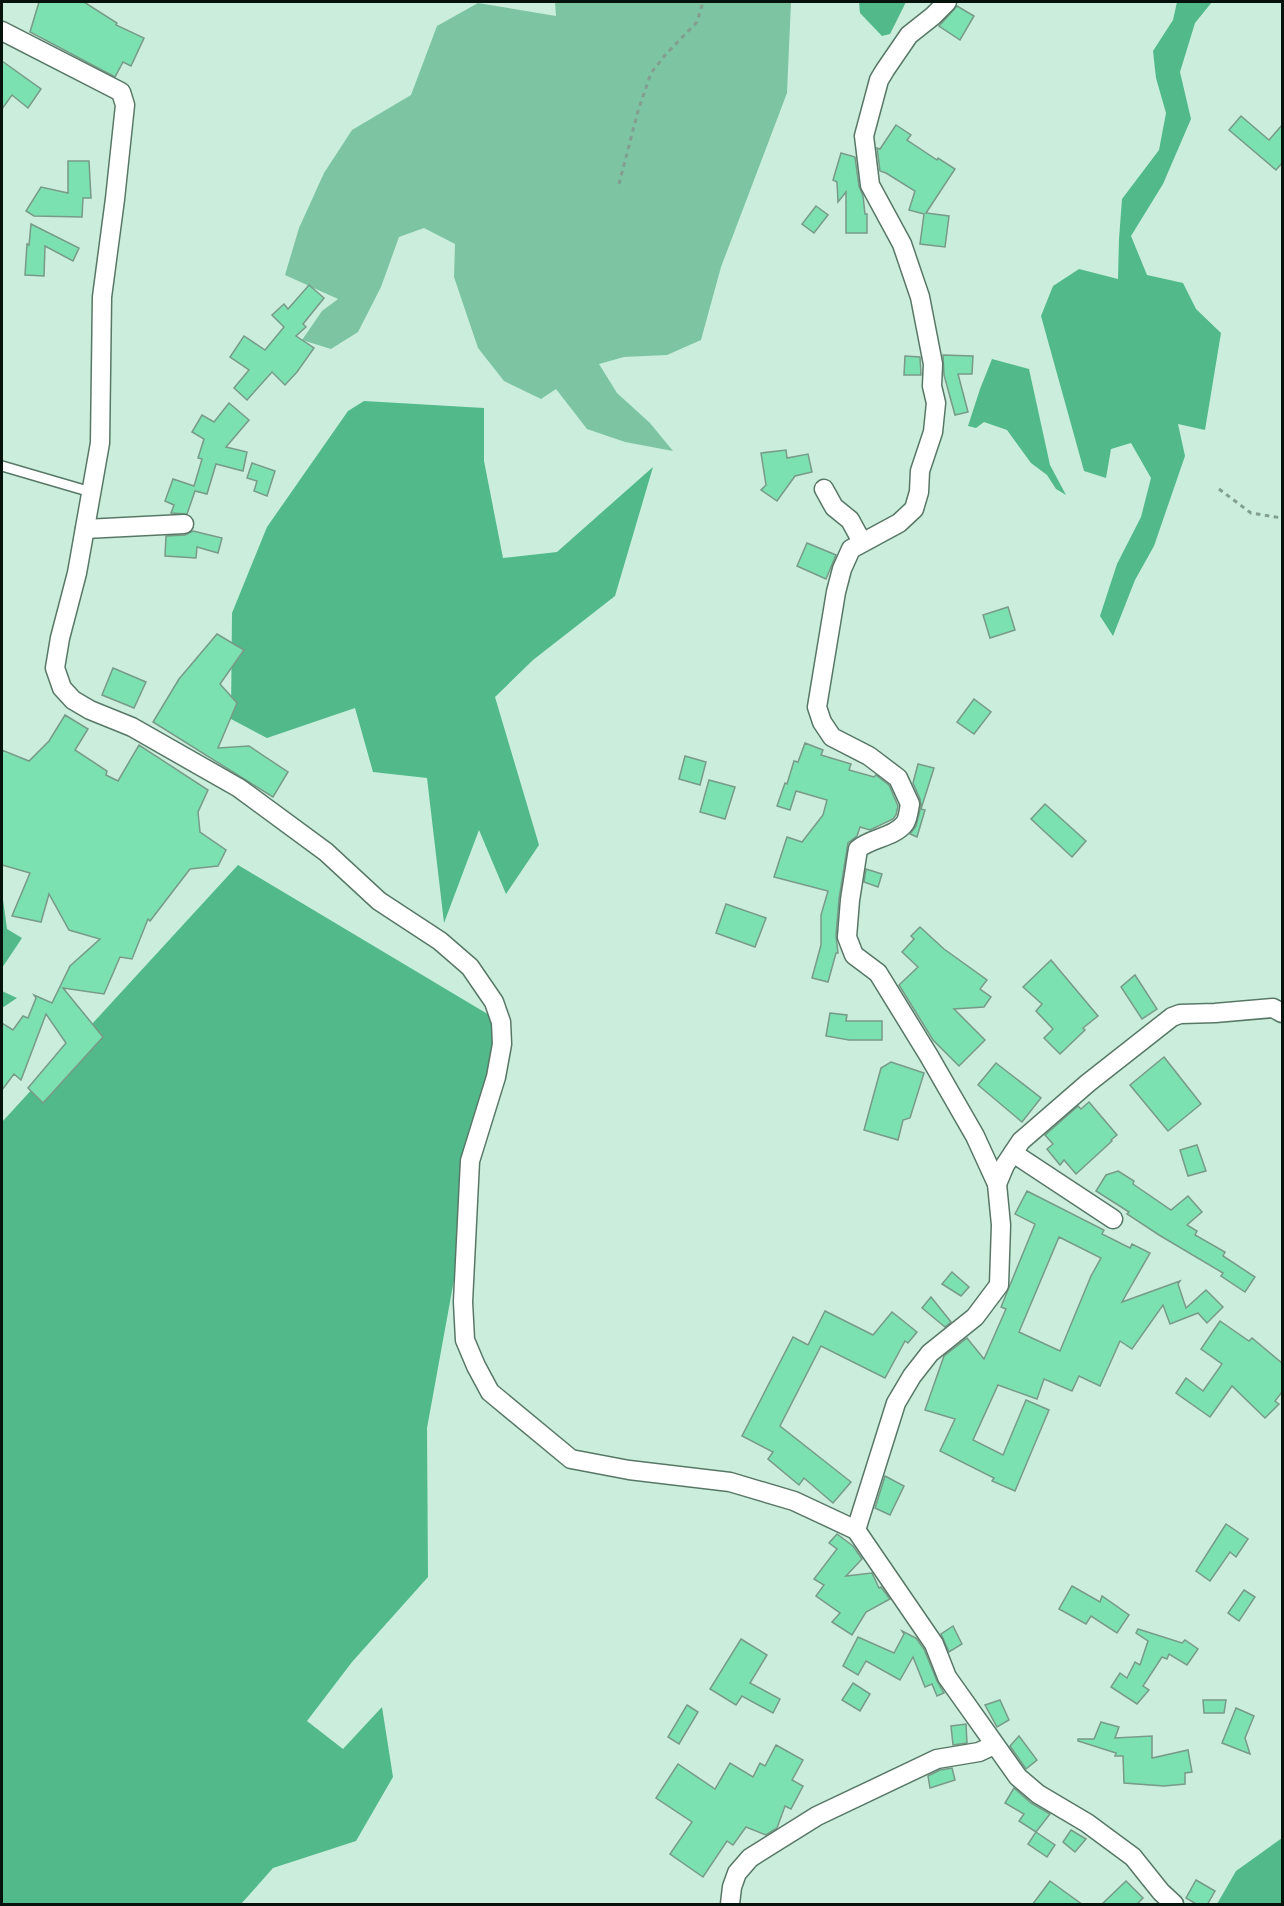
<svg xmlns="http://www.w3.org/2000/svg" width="1284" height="1906" viewBox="0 0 1284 1906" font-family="Rubik,sans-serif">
  <rect width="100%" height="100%" fill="#caeedb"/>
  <!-- green -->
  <polygon fill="#7dc5a2" points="555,2 791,2 787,93 721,267 701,340 667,355 624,357 599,364 617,393 650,423 673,451 625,442 587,429 556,389 541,399 504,381 478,348 454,277 455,244 424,228 399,237 381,287 358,332 331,349 302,340 322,311 338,299 285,275 299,228 324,173 352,130 411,95 437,26 478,3 556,16"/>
  <!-- forest -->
  <g fill="#52b98b">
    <polygon points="859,2 906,2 890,34 882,36 860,13"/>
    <polygon points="1177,2 1212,2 1195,23 1180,72 1191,119 1163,184 1131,236 1147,275 1183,283 1196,309 1221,333 1205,430 1178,424 1185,456 1154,546 1135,580 1113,636 1100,616 1117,564 1141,517 1151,478 1131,443 1111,449 1106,478 1084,471 1041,316 1053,286 1079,269 1118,279 1119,239 1122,199 1159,150 1166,113 1156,78 1153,51 1173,20"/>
    <polygon points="992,359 1029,369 1050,465 1066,495 1056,489 1047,475 1031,463 1007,430 984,422 976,428 968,426 980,389"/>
    <polygon points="364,401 484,408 484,461 503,558 557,552 653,467 615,596 533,660 495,697 539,845 506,894 479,830 444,923 427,778 373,772 355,708 267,738 231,719 232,613 267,527 348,411"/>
    <polygon points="238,865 501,1022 427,1428 428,1577 352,1662 307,1721 343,1749 382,1707 393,1777 356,1841 273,1868 241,1904 2,1904 2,1122"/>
    <polygon points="2,892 7,929 22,938 2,968"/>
    <polygon points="2,991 17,998 2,1008"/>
    <polygon points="1282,1838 1282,1904 1217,1904 1236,1871"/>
  </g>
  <!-- building -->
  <g fill="#7ce1b1" stroke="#789a88" stroke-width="1.5" fill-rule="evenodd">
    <polygon points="39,2 84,2 117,23 116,25 144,38 131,66 123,62 115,77 30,32"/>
    <polygon points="957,6 974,16 960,40 939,26"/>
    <polygon points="2,61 41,89 28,108 12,95 2,109"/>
    <polygon points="1241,116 1269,140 1282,125 1282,163 1276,170 1229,130"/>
    <polygon points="896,125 911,135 907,140 937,160 938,158 955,169 926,213 949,216 945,247 920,244 924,214 909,210 915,191 886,173 880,171 877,148 880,149"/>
    <polygon points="841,153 855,157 859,186 863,196 865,214 867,214 867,233 846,233 846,192 838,202 837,182 833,180"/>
    <polygon points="68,161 89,161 91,198 83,198 82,217 34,216 26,211 41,187 68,193"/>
    <polygon points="816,206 828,215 814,233 802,224"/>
    <polygon points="31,224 79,248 73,261 45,246 44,276 25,275 27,244 29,245"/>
    <polygon points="309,285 324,298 303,324 306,327 296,336 314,348 297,372 285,385 272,372 247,400 234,388 249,370 230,357 244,336 265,350 284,327 272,315 284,304 288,309"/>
    <polygon points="943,355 973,356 972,374 958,374 968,412 955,415 944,375"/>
    <polygon points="905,356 920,357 921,375 904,375"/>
    <polygon points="229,403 249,420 226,447 247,452 243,471 216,464 207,494 195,491 187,514 171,513 174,505 165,501 173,479 194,486 202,459 198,458 204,439 192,432 202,415 214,422"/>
    <polygon points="786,450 787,458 808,454 812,472 795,476 777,501 761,490 766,485 761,453"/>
    <polygon points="252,463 275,471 267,496 254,491 257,481 247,478"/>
    <polygon points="193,531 222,538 218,553 197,547 196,558 165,556 166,536 185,535"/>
    <polygon points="807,543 836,555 826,579 797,566"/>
    <polygon points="1008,607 1015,630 990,638 983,615"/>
    <polygon points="217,634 244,650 220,684 237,703 218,748 249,746 288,772 273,797 153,722 179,679"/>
    <polygon points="113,668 146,682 134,708 102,695"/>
    <polygon points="974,699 991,712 974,734 957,722"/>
    <polygon points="65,715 88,729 75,750 107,771 106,775 118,781 139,745 208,790 198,812 200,832 226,850 218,866 190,869 150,921 148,919 132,959 120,957 104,994 63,988 103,1037 43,1103 28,1088 66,1043 46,1014 21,1080 14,1074 2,1090 2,1023 13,1030 23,1016 28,1018 36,998 34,995 52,1003 70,966 100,939 69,930 49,894 41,922 12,916 30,873 2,865 2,750 29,761 49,741"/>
    <polygon points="805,743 823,750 821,755 851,764 849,770 874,777 876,775 889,785 898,806 896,815 893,819 870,830 860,827 857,836 848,843 839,899 836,936 838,953 836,953 828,982 812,978 821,945 821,915 828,891 774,877 787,837 802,842 823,815 827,800 796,791 790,810 777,806 785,783 787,784 794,761 798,762"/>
    <polygon points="685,756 706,762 700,785 679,779"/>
    <polygon points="918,764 934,768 921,809 925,810 917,837 910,834 916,826 921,806 920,799 913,783"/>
    <polygon points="709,780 735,787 725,819 700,812"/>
    <polygon points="1045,804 1086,841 1072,857 1031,819"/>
    <polygon points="866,869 882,874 878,887 864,882"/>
    <polygon points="726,904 766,918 755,947 716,933"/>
    <polygon points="920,927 944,949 987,980 980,989 991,997 984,1007 954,1009 985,1040 959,1066 933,1040 899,985 918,967 902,952 914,939 911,936"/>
    <polygon points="1051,960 1098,1016 1083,1028 1085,1030 1060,1054 1044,1038 1053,1029 1036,1011 1042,1004 1023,987"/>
    <polygon points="1135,975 1157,1009 1142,1019 1121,987"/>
    <polygon points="830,1013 847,1015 846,1021 882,1021 882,1040 849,1040 826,1036"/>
    <polygon points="1164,1057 1201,1104 1168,1131 1130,1085"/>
    <polygon points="891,1062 924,1073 910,1118 903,1120 898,1140 864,1130 881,1068"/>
    <polygon points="996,1063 1041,1098 1022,1122 978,1085"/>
    <polygon points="1089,1102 1117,1135 1111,1140 1112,1141 1076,1174 1064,1160 1060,1165 1047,1149 1053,1144 1045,1135 1078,1106 1081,1109"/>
    <polygon points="1197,1145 1206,1171 1188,1176 1180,1150"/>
    <polygon points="1118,1171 1134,1181 1133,1184 1171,1210 1188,1196 1202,1212 1187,1225 1197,1231 1195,1235 1225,1252 1223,1256 1255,1277 1245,1292 1221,1276 1223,1273 1159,1235 1127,1214 1129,1212 1096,1191 1106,1175"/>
    <path d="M1027,1191l77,39 -2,4 28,14 2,-4 18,9 -28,49 58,-21 -2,3 8,24 20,-18 17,17 -16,16 -9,-10 -28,11 -7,-19 -31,44 -12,-8 -20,45 -21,-10 -7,15 -28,-12 -7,20 -39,-14 -25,55 30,15 23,-55 23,10 -34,81 -23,-10 2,-3 -54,-27 15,-32 -30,-9 19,-54 23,-18 17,21 22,-50 -5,-2 34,-83 -20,-10zM1059,1237l42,21 -10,18 -31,75 -41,-19z"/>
    <polygon points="952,1272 969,1287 961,1296 942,1284"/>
    <polygon points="931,1297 951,1322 945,1327 922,1308"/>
    <polygon points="825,1311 873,1335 892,1312 917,1332 908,1343 905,1341 885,1378 821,1346 780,1426 851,1482 833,1503 804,1478 799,1485 768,1459 773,1452 742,1436 793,1337 808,1345"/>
    <polygon points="1220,1321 1249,1341 1252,1338 1282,1363 1282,1392 1275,1401 1279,1404 1265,1418 1232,1386 1210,1417 1176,1393 1186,1378 1203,1391 1222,1364 1201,1349"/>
    <polygon points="885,1476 904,1486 890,1515 875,1508"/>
    <polygon points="1226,1524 1248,1539 1236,1557 1230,1552 1210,1581 1196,1571"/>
    <polygon points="837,1534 853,1546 862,1559 846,1576 872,1573 879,1588 881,1587 890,1599 866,1612 852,1635 832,1622 840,1613 816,1596 824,1585 814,1579 837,1549 829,1543"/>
    <polygon points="1072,1586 1100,1602 1102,1596 1129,1615 1117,1633 1091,1616 1086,1624 1059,1609"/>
    <polygon points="1244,1590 1255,1597 1239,1621 1228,1613"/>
    <polygon points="953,1626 962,1644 949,1652 941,1634"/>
    <polygon points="1138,1629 1182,1643 1185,1640 1198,1649 1187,1665 1169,1654 1167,1659 1162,1657 1143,1686 1149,1690 1137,1704 1111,1687 1120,1673 1127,1678 1135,1662 1140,1665 1148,1641 1136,1633"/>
    <polygon points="902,1631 916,1638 924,1649 937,1681 944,1693 937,1696 932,1684 925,1687 913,1657 900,1680 866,1661 858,1675 843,1666 858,1637 894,1653 904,1634"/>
    <polygon points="741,1639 767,1655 750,1683 780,1699 773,1713 742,1696 736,1705 710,1689"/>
    <polygon points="853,1683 870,1694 860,1711 842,1700"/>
    <polygon points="1000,1700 1009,1720 997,1727 985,1705"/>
    <polygon points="1203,1700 1226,1700 1224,1713 1204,1713"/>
    <polygon points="687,1705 698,1712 679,1744 668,1737"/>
    <polygon points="1236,1708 1254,1716 1245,1738 1250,1754 1222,1743"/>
    <polygon points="1101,1722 1119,1727 1115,1738 1152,1736 1152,1758 1188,1750 1192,1772 1185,1773 1185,1784 1164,1786 1124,1783 1123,1756 1115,1756 1116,1753 1078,1741 1078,1739 1094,1739"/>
    <polygon points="966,1724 967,1743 953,1745 951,1726"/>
    <polygon points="1019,1736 1037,1760 1026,1769 1010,1746"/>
    <polygon points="776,1745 803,1760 792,1780 803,1786 791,1809 785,1806 777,1828 766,1835 746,1827 733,1845 727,1841 703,1877 670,1854 692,1822 656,1798 678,1764 715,1789 730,1763 753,1777 760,1763 765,1766"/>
    <polygon points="952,1768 955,1780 930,1788 928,1776 940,1770"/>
    <polygon points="1014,1788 1031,1803 1050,1814 1036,1832 1019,1821 1024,1814 1005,1803"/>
    <polygon points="1071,1830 1086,1839 1075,1852 1063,1842"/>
    <polygon points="1036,1832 1055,1845 1047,1857 1028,1844"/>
    <polygon points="1196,1880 1215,1891 1207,1905 1198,1905 1186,1898"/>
    <polygon points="1050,1881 1083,1905 1032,1905"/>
    <polygon points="1126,1881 1143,1898 1136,1905 1101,1905"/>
  </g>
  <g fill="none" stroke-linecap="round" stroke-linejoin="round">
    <!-- service casing -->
    <g stroke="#587867" stroke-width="12">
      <polyline id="service" points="2,466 91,492"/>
    </g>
    <!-- minor casing -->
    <g stroke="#587867" stroke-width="21">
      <g id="minor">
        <polyline points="2,31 121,92 125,105 115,199 102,297 100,443 77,573 60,638 55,668 62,688 73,700 90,710 132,727 239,788 326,852 379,901 440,941 470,967 494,1002 501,1022 502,1044 496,1077 470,1161 463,1302 465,1340 476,1366 490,1392 571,1459 629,1470 730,1482 794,1501 856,1530 934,1644 947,1677 1018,1777 1038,1794 1087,1823 1133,1857 1161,1892 1174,1904"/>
        <polyline points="824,489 834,507 850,520 862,542"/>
        <polyline points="85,529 184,524"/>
        <polyline points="1013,1153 1113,1219"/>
        <polyline points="997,1184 1005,1165 1021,1141 1088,1083 1172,1017 1180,1014 1215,1013 1273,1008 1282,1013"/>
        <path d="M856,1530l40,-127 16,-27 18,-23 45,-36 24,-32 2,-60 -4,-41 -22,-48 -46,-80 -51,-83 -24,-18 -7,-18 3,-37 8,-51c13,-11 37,-12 47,-26 3,-4 4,-14 5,-19l-12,-26 -29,-22 -37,-19 -10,-15 -5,-15 19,-115 6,-23 9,-20 48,-26 15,-14 5,-17 1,-21 13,-39 3,-29 -4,-17 1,-22 -13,-67 -18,-53 -32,-59 -6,-49 15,-56 6,-10 24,-35 24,-19 14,-14"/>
        <polyline points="730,1904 732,1887 737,1873 750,1858 817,1816 937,1759 979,1752 994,1745"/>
      </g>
    </g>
    <!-- path -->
    <g stroke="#829e90" stroke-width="3" stroke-dasharray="4.5 4.5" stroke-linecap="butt">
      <polyline points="619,184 638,111 651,73 666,54 697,22 703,2"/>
      <polyline points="1219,489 1251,513 1282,518"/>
    </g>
    <!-- service -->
    <use href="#service" stroke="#fff" stroke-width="9"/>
    <!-- minor -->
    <use href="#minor" stroke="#fff" stroke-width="18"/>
  </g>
  <!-- border -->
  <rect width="1284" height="1906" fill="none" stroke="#06130d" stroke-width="6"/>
</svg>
